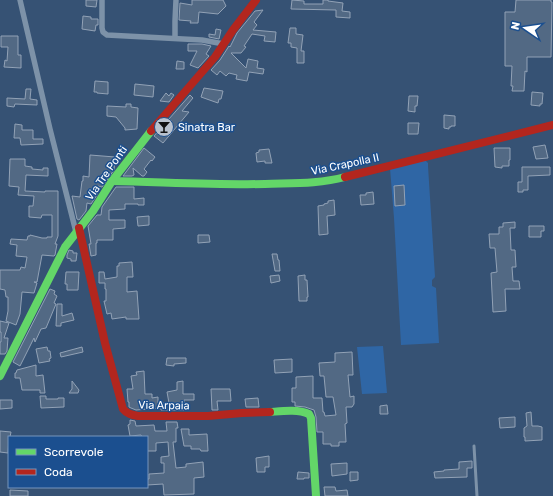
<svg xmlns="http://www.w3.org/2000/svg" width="553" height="496" viewBox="0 0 553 496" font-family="Rubik,sans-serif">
  <rect width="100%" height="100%" fill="#365274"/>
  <!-- green -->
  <g fill="#2f66a5">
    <polygon points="425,160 428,163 428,166 435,277 432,280 432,286 436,288 439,343 401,345 394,218 390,168"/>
    <polygon points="383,346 387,393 362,394 357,347"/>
  </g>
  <!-- building -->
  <g fill="#526984" stroke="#92a2b6">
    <polygon points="86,0 97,0 96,7 86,6"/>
    <polygon points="192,0 223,0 226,6 218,14 199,12 198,23 190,23 191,21 179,20 180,3 192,5"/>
    <polygon points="292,0 304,1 304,4 323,4 323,0 328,0 328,1 343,3 342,11 350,12 350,18 336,17 336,10 291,9"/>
    <polygon points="516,0 551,0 551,2 552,2 551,57 527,57 527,72 525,71 524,91 512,91 513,86 511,86 512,66 505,66 505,12 515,12"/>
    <polygon points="263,10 254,22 257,25 253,30 276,32 275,42 264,41 265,36 252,34 244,46 246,47 241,53 231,53 246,68 248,59 258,61 257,68 264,69 263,74 249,72 247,81 236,79 237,75 229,73 226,76 220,71 217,75 211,70 220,60 229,46 230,47 237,33 255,11"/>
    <polygon points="83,16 91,17 91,19 98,19 98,25 96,25 95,31 82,29"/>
    <polygon points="290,28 296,28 296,34 303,35 301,51 304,51 304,63 297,63 297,48 291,47 291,43 288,43"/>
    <polygon points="216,29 221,30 219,39 209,37 209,34 215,35"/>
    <polygon points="1,36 18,36 18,55 21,55 21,68 4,67 5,60 7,61 8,47 1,47"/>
    <polygon points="188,44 202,44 211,46 206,54 209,56 198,68 190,65 197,51 188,51"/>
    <polygon points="177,61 184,62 184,69 176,69"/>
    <polygon points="95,81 108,82 108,94 97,93 97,92 94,92"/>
    <polygon points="135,84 154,86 153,97 134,95"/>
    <polygon points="204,88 223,91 221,99 219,99 218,103 201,97"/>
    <polygon points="26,89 31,89 30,99 37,100 37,105 15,104 14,107 7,106 7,98 25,99"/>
    <polygon points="532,92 543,93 542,104 540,104 540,106 531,105"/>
    <polygon points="166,93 169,96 171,93 174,95 169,102 160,101"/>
    <polygon points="190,95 193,98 182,111 189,112 163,143 154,136"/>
    <polygon points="409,96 418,96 417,106 415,106 415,112 408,111"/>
    <polygon points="126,104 131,104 131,107 138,108 137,129 125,130 125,128 116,117 107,116 107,106 126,107"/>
    <polygon points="444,115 455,116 455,126 451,126 451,127 449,127 449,129 444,128"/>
    <polygon points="408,123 419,123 418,134 408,134"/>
    <polygon points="15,124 22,125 22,130 33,130 33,139 43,139 43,144 21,145 20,138 14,138"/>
    <polygon points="545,145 548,158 536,159 533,147"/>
    <polygon points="144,148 155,157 152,161 151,160 144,169 147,172 144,176 142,176 133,168 134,175 132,176 123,176"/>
    <polygon points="494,148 510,148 510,160 509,160 509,166 502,166 502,168 495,167"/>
    <polygon points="269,149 272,163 265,163 265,161 257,162 256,153 259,152 259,150"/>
    <polygon points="90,155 115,157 114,170 102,187 98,186 97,195 91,204 87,203 86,211 79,220 77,219 72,196 80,197 82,181 83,181 83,176 89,177"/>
    <polygon points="10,159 25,159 25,166 32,167 32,169 43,170 43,168 48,168 48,176 26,175 25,191 45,192 45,191 58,191 58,236 55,244 57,244 55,255 54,256 42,255 37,282 34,282 37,283 34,293 22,292 20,314 16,325 6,321 8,311 8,297 6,297 5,290 0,289 0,270 20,270 21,267 25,268 27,257 16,256 17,245 10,244 11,239 27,240 28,236 30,236 30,235 42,238 47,238 47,237 52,237 52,215 42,215 41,218 29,217 29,206 33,206 34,196 18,195 19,187 9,186"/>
    <polygon points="522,167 550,167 550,175 528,176 528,190 523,190 523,192 518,192 518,182 522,182"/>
    <polygon points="404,185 405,205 395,206 394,186"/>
    <polygon points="116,187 134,187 134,199 144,198 144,205 138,205 138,204 125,204 125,209 109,210 109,220 125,220 125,228 113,229 113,240 97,240 97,243 96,243 96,255 91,256 89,244 91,244 88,226 97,215 101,215 102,207"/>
    <polygon points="373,192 374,204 361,205 360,195 366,195 366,193"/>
    <polygon points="334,200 335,215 327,216 328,234 319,235 318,206 324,205 324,204 328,203 328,201"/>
    <polygon points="149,216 149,225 138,226 137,217"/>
    <polygon points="515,222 515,228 510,228 511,250 515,250 516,267 512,267 513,281 519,281 520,289 505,289 506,311 493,312 491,273 497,272 495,248 490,248 489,234 499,234 499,227 503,227 503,223"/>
    <polygon points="529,226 544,226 544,231 541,231 541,237 529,237"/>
    <polygon points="198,235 209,235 210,242 198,243"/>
    <polygon points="69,250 73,251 73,253 77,253 76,261 71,261 71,259 67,258 67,255"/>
    <polygon points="272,254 277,254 278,260 279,260 280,271 275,271"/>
    <polygon points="132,262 133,277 127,277 127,292 137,291 139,319 126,319 126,317 112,319 111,313 107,314 104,301 106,301 106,289 105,289 105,283 99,283 99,272 104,272 105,279 117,277 117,266 119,266 119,263"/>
    <polygon points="66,272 79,272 78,290 67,290 67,284 65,284"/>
    <polygon points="279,275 280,281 271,283 270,276"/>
    <polygon points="305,275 305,280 307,280 308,297 307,297 307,301 299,301 298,276"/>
    <polygon points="50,289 55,291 54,294 57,296 54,303 56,304 46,328 41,329 35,342 34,338 20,366 13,362"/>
    <polygon points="57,304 62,304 62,316 72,313 74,320 61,323 61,326 56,326"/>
    <polygon points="0,321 9,323 4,338 8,338 7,351 5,354 0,354 0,342 1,342 1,332 0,332"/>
    <polygon points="47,347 48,351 50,351 51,358 49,359 50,361 39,363 36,349"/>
    <polygon points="82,347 83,352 61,357 60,353"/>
    <polygon points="352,352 353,375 348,375 350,397 354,396 354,404 352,407 346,407 347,423 345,424 346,442 339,442 339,446 331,446 331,444 323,444 323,432 317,432 316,417 314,410 305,407 295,406 295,402 292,402 292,388 296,388 296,377 313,376 313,398 322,398 323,412 324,412 325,416 336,415 333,397 326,397 324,376 320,376 319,363 335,362 335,353"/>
    <polygon points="167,358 186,358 186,363 174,364 174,366 166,365"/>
    <polygon points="292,359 292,372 275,373 274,360"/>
    <polygon points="36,365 36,376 43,375 45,393 40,393 40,390 22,390 20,378 15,378 15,373 16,373 17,370"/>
    <polygon points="144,371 145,394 152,394 152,398 158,397 158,403 169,403 167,392 177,390 177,382 183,381 183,394 194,394 194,400 184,400 184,410 161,410 161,408 136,410 131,408 129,407 129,402 128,402 127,389 133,389 131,376 137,375 136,372"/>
    <polygon points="72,381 79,390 78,393 69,393 72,389"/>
    <polygon points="211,389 230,389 231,401 217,401 218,410 212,410"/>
    <polygon points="40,396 46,396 46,399 58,399 58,398 64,398 64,407 41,408"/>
    <polygon points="258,398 259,407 246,407 245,399"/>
    <polygon points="0,400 12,400 12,408 0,409"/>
    <polygon points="387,405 388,414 380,414 380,406"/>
    <polygon points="531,412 532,426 538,426 542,427 542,440 525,441 525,437 524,437 524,428 527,426 526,413"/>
    <polygon points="515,417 515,427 500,428 499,418"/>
    <polygon points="130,420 135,421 136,426 154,425 155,431 167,431 166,422 177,422 178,428 176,428 176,442 173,442 176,468 186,467 186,464 203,462 204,477 194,478 194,494 164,495 163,484 147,485 147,479 149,479 149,474 164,473 164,463 161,463 161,457 169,456 168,442 156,443 156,451 147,451 147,437 142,437 141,435 130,436 128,425 130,424"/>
    <polygon points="181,429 189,429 189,435 207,434 208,451 201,451 200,449 191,449 191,446 184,446"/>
    <polygon points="0,431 11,432 10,437 9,437 8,453 0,452"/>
    <polygon points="269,456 269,467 265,467 265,472 257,472 256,458"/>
    <polygon points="472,461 472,468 467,468 467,477 435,478 434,472 444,471 444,470 459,469 459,462"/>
    <polygon points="347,463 347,474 332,476 331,464"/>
    <polygon points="298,472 309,473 309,478 304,478 304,479 297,479"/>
    <polygon points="350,472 358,472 358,480 350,481"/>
    <polygon points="324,487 335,487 336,491 347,490 348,496 325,496"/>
    <polygon points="10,490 28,491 28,496 10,496"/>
  </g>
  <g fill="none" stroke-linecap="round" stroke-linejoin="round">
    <!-- lane -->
    <polyline stroke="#7d92a8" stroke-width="3" points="474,446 477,496"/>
    <!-- street -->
    <g stroke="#7d92a8" stroke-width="5.5">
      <polyline points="20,0 50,129 76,232"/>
      <polyline points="102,0 102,28 103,32 107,35 202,40 224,44"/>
      <polyline points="175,38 175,21 176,0"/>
    </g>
    <!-- fast -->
    <g stroke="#63d668" stroke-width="8">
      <path d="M112,181c51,1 102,4 153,3 27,-1 54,0 80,-7"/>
      <polyline points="0,376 65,247 93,211 112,181 151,131"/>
      <path d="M270,412c13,-1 27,-3 39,2l2,4 5,78"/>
    </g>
    <!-- jam -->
    <g stroke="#b3261e" stroke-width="8">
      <polyline points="151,131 215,57 233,30 256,0"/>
      <polyline points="345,177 553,125"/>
      <path d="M79,228l26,115 18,66c4,5 9,6 15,7h70l34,-3 28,-1"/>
    </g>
  </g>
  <!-- icons -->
  <defs>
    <g id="bar-disc" transform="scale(1)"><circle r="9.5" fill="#b9c2ce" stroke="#1b4f8f"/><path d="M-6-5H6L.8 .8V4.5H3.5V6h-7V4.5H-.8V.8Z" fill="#111"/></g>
  </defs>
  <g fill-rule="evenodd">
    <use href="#bar-disc" x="164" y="127"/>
  </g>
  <g text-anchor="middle" stroke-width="3" stroke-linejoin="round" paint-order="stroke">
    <!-- poi labels -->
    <g font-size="11" fill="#fff" stroke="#1b4f8f" text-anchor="start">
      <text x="178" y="131">Sinatra Bar</text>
    </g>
    <!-- street labels -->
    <g font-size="11" fill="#fff" stroke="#1b4f8f">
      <text transform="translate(345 164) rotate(-12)" y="4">Via Crapolla II</text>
      <text transform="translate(106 173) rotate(-55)" y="4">Via Tre Ponti</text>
      <text transform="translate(164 405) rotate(1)" y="4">Via Arpaia</text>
    </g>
  </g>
  <!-- legend -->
  <rect x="8" y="436" width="140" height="52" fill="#1b4f8f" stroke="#7695bc"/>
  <rect x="16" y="449" width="20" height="6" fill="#63d668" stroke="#7695bc"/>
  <text x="44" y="456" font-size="12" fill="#ffffff">Scorrevole</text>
  <rect x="16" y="469" width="20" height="6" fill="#b3261e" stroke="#7695bc"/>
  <text x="44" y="476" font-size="12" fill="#ffffff">Coda</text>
  <!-- north arrow -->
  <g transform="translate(525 28) rotate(283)" stroke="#1b4f8f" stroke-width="3" paint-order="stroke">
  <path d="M0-3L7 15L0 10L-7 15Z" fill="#ffffff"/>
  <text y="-6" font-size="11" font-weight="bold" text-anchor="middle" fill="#ffffff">N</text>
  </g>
</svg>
